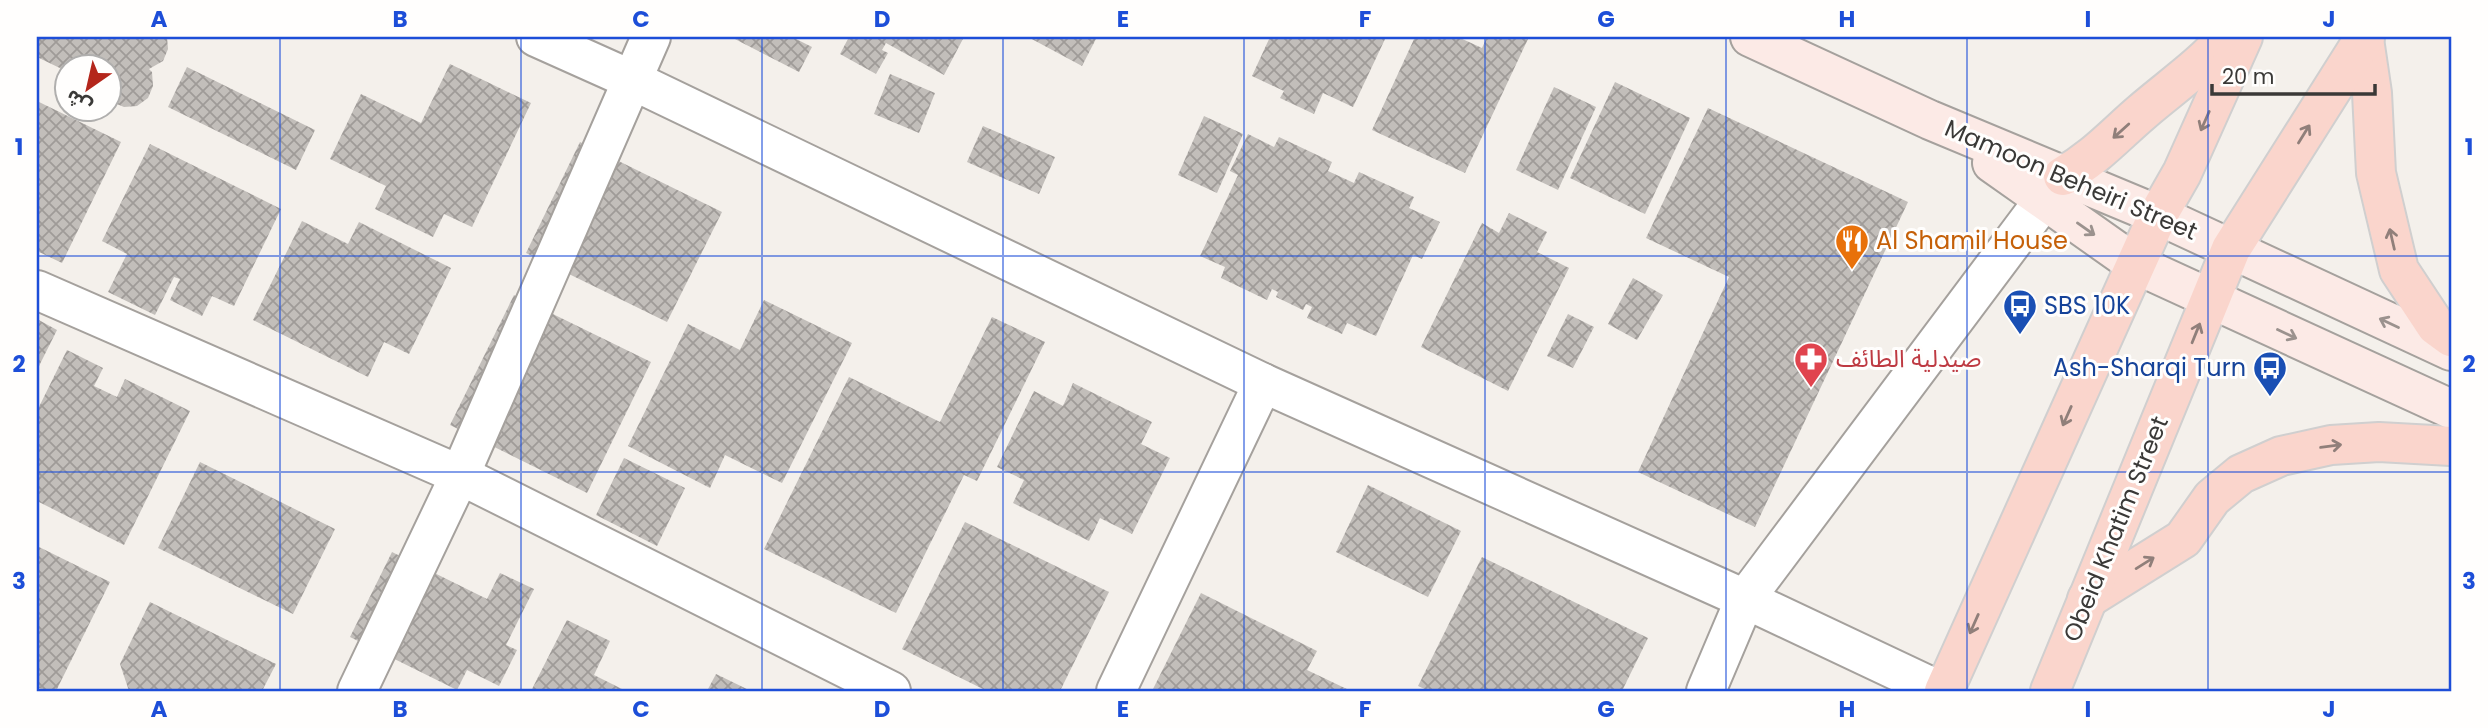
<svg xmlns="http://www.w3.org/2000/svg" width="2488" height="728" viewBox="0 0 2488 728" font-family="Poppins,'Noto Sans Arabic',sans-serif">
  <defs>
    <pattern id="building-cross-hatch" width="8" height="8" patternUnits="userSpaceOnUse" patternTransform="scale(1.75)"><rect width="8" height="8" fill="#c2beba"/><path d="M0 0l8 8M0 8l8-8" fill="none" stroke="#9f9b98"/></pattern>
  </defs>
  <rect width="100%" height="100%" fill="#f4f0eb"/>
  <!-- building -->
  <g fill="url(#building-cross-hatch)">
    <polygon points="37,37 167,37 168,49 163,61 149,69 152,72 153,86 148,98 137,106 124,107 112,102 108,97 108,66 66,66 66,71 37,57"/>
    <polygon points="731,37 792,37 812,47 799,72"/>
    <polygon points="849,37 964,37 944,75 886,43 882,50 888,53 876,74 840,54"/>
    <polygon points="1028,37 1097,37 1082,66"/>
    <polygon points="1270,37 1386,37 1353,107 1323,93 1314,114 1280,98 1284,91 1252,76"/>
    <polygon points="1415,37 1458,37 1482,48 1487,37 1523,37 1528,39 1465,173 1372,130"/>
    <polygon points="450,64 531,103 472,227 444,214 433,237 375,209 386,186 330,159 361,94 421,123"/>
    <polygon points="187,67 315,130 296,170 168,107"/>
    <polygon points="890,74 935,93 919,133 874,114"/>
    <polygon points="1615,82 1690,118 1645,214 1570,178"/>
    <polygon points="1554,87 1596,107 1558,190 1516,170"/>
    <polygon points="37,101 121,142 62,263 37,251"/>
    <polygon points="1708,108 1908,202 1755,527 1638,472 1729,277 1646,238"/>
    <polygon points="1204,116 1243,134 1217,193 1178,175"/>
    <polygon points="983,126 1055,157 1039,194 967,162"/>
    <polygon points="1248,134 1274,147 1279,137 1332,162 1328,171 1354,183 1359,172 1414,197 1409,208 1440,222 1422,259 1413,255 1376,336 1347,323 1342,334 1307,318 1312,307 1306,304 1303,310 1276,297 1278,292 1272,289 1267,300 1221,278 1225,267 1200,256 1238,175 1230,171"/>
    <polygon points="580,142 722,212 667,322 526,253"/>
    <polygon points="150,144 281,209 234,306 212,296 202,316 170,300 180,279 174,277 155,315 108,292 127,254 102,241"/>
    <polygon points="1509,213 1547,232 1537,252 1569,268 1508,391 1421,347 1482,223 1499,233"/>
    <polygon points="302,221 348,244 359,222 451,268 409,354 384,342 368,377 253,320"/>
    <polygon points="1633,278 1663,295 1637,340 1608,324"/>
    <polygon points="514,295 651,362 587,493 450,425"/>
    <polygon points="764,300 852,343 782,483 725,455 710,488 628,446 688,324 740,350"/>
    <polygon points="1568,314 1594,327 1573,368 1547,356"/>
    <polygon points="992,317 1045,342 977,481 964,475 896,613 764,549 849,377 940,422"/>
    <polygon points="37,319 57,330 37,370"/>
    <polygon points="67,350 103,368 94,386 117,397 125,379 190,411 124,545 37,501 37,411"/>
    <polygon points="1073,383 1152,422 1141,444 1170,458 1132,534 1100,518 1089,541 1013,503 1024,480 997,467 1034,391 1063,406"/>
    <polygon points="624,458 685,488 657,546 596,515"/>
    <polygon points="200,462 335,529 293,614 158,548"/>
    <polygon points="1368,485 1461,531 1428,597 1336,552"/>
    <polygon points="965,522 1109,592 1060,691 987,691 902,649"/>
    <polygon points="37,546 110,582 56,691 46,691 37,687"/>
    <polygon points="392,552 487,599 500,573 534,589 506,645 517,650 499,686 467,670 457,690 350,637"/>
    <polygon points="1482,557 1648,638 1622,691 1429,691 1418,686"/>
    <polygon points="1201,593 1317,651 1307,670 1351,691 1152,691"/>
    <polygon points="150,602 276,664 262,691 129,691 120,664"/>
    <polygon points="567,620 610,641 594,675 626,691 531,691"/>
    <polygon points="716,674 751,691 707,691"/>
  </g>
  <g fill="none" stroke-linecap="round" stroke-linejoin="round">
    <!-- street casing -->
    <g stroke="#a5a19d" stroke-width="42">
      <g id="street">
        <polyline points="536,37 632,80 1263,383 1745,599 1940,691"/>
        <polyline points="37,290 460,475 891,691"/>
        <polyline points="357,691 460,475 651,37"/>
        <polyline points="1116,691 1263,383"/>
        <polyline points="1706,691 1745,599 2044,200"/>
      </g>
    </g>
    <!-- secondary casing -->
    <g stroke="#a5a19d" stroke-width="42">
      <g id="secondary">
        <polyline points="1750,37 1930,120 2158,215 2451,351"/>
        <polyline points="1992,163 2135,264 2451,409"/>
      </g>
    </g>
    <!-- primary casing -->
    <g stroke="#d0cfcf" stroke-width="42">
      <g id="primary">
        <polyline points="2364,39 2372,93 2376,173 2399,270 2436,326 2451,337"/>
        <path d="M2063,176c32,-18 52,-41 79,-64 29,-25 60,-46 85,-75"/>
        <polyline points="2087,599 2183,539 2212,498 2241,474 2281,456 2331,445 2379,442 2451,446"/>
        <polyline points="1944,691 2158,215 2182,173 2243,37"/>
        <polyline points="2050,691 2231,249 2365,37"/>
      </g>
    </g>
    <!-- street -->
    <use href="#street" stroke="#fff" stroke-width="38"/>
    <!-- secondary -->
    <use href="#secondary" stroke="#fceae6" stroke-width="38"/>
    <!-- primary -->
    <use href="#primary" stroke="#fad5cc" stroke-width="38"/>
  </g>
  <!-- one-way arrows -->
  <defs><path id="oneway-shaft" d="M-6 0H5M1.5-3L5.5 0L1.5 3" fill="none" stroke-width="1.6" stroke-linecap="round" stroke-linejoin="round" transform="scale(1.75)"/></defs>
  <g stroke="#907f7a">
    <use href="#oneway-shaft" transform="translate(2205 121) rotate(114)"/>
    <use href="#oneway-shaft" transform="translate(2121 131) rotate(138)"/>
    <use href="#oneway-shaft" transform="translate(2304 134) rotate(-58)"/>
    <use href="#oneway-shaft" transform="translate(2392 239) rotate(-103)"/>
    <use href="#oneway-shaft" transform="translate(2196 333) rotate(-68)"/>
    <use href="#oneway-shaft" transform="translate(2067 416) rotate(114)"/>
    <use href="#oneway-shaft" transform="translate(2331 446) rotate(-8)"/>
    <use href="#oneway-shaft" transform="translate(2145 563) rotate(-32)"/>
    <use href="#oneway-shaft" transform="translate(1974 624) rotate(114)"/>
  </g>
  <g stroke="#9b928e">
    <use href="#oneway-shaft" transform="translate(2086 229) rotate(35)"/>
    <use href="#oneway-shaft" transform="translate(2389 323) rotate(-155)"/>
    <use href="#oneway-shaft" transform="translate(2287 334) rotate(25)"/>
  </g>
  <!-- grid -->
  <path fill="none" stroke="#1d4ed8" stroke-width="2" stroke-opacity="0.55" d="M280,37v654M521,37v654M762,37v654M1003,37v654M1244,37v654M1485,37v654M1726,37v654M1967,37v654M2208,37v654M37,256h2414M37,472h2414"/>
  <!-- icons -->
  <defs>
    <g id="restaurant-pin" transform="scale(1.75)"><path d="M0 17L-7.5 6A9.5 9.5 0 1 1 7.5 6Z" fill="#e8710a" stroke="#fffefd"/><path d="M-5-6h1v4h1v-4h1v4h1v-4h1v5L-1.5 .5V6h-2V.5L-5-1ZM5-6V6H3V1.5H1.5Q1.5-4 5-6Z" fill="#fff"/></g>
    <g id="bus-pin" transform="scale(1.75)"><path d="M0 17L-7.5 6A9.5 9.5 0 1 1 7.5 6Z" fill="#1a4fb4" stroke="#fffefd"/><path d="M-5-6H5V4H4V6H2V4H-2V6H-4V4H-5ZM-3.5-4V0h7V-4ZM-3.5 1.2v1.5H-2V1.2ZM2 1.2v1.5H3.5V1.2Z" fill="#fff"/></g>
    <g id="pharmacy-pin" transform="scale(1.75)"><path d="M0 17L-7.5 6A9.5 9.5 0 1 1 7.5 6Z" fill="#e0444e" stroke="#fffefd"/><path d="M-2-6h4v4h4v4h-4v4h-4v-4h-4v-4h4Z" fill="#fff"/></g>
  </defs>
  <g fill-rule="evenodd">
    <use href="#restaurant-pin" x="1852" y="241"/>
    <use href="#bus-pin" x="2020" y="306"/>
    <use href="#pharmacy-pin" x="1811" y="359"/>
    <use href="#bus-pin" x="2270" y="368"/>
  </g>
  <g text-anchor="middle" stroke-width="6" stroke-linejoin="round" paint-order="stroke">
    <!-- street labels -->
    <g font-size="24" fill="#3a3937" stroke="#fffefd">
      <text transform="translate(2071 180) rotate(23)" y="8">Mamoon Beheiri Street</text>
      <text transform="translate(2116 529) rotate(-68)" y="8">Obeid Khatim Street</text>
    </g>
    <!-- food labels -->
    <g font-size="24" fill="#c56008" stroke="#fffefd" text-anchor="start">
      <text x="1876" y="249">Al Shamil House</text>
    </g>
    <!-- transit labels -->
    <g font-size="24" fill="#164399" stroke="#fffefd" text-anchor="start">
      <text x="2044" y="314">SBS 10K</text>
      <text x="2246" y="376" text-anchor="end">Ash-Sharqi Turn</text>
    </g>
    <!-- health labels -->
    <g font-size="24" fill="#be3a42" stroke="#fffefd" text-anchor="start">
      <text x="1836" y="367">صيدلية الطائف</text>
    </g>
  </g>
  <!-- border -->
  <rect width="2488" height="728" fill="none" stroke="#fffefd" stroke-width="77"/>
  <!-- north arrow -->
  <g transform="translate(88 88) rotate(214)"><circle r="33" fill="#fffefd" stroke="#b0afae" stroke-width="2"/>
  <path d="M0-5L12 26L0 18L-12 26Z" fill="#b4261b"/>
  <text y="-10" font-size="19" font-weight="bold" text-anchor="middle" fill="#3a3937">ش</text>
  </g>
  <!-- scale -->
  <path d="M2212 84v10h163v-10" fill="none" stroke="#3a3937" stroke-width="3.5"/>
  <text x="2222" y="84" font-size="21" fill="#3a3937" stroke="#fffefd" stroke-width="5" paint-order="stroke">20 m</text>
  <rect x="38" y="38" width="2412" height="652" fill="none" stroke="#1d4ed8" stroke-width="2.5"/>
  <g font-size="23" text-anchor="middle" font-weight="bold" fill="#1d4ed8">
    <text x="159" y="27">A</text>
    <text x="400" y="27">B</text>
    <text x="641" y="27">C</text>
    <text x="882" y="27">D</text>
    <text x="1123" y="27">E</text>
    <text x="1365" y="27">F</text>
    <text x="1606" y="27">G</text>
    <text x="1847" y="27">H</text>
    <text x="2088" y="27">I</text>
    <text x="2329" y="27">J</text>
    <text x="19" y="155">1</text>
    <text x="2469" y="155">1</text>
    <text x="19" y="372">2</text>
    <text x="2469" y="372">2</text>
    <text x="19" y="589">3</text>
    <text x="2469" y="589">3</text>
    <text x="159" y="717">A</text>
    <text x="400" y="717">B</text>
    <text x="641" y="717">C</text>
    <text x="882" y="717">D</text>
    <text x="1123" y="717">E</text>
    <text x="1365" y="717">F</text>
    <text x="1606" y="717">G</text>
    <text x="1847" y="717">H</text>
    <text x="2088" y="717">I</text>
    <text x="2329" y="717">J</text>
  </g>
</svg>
